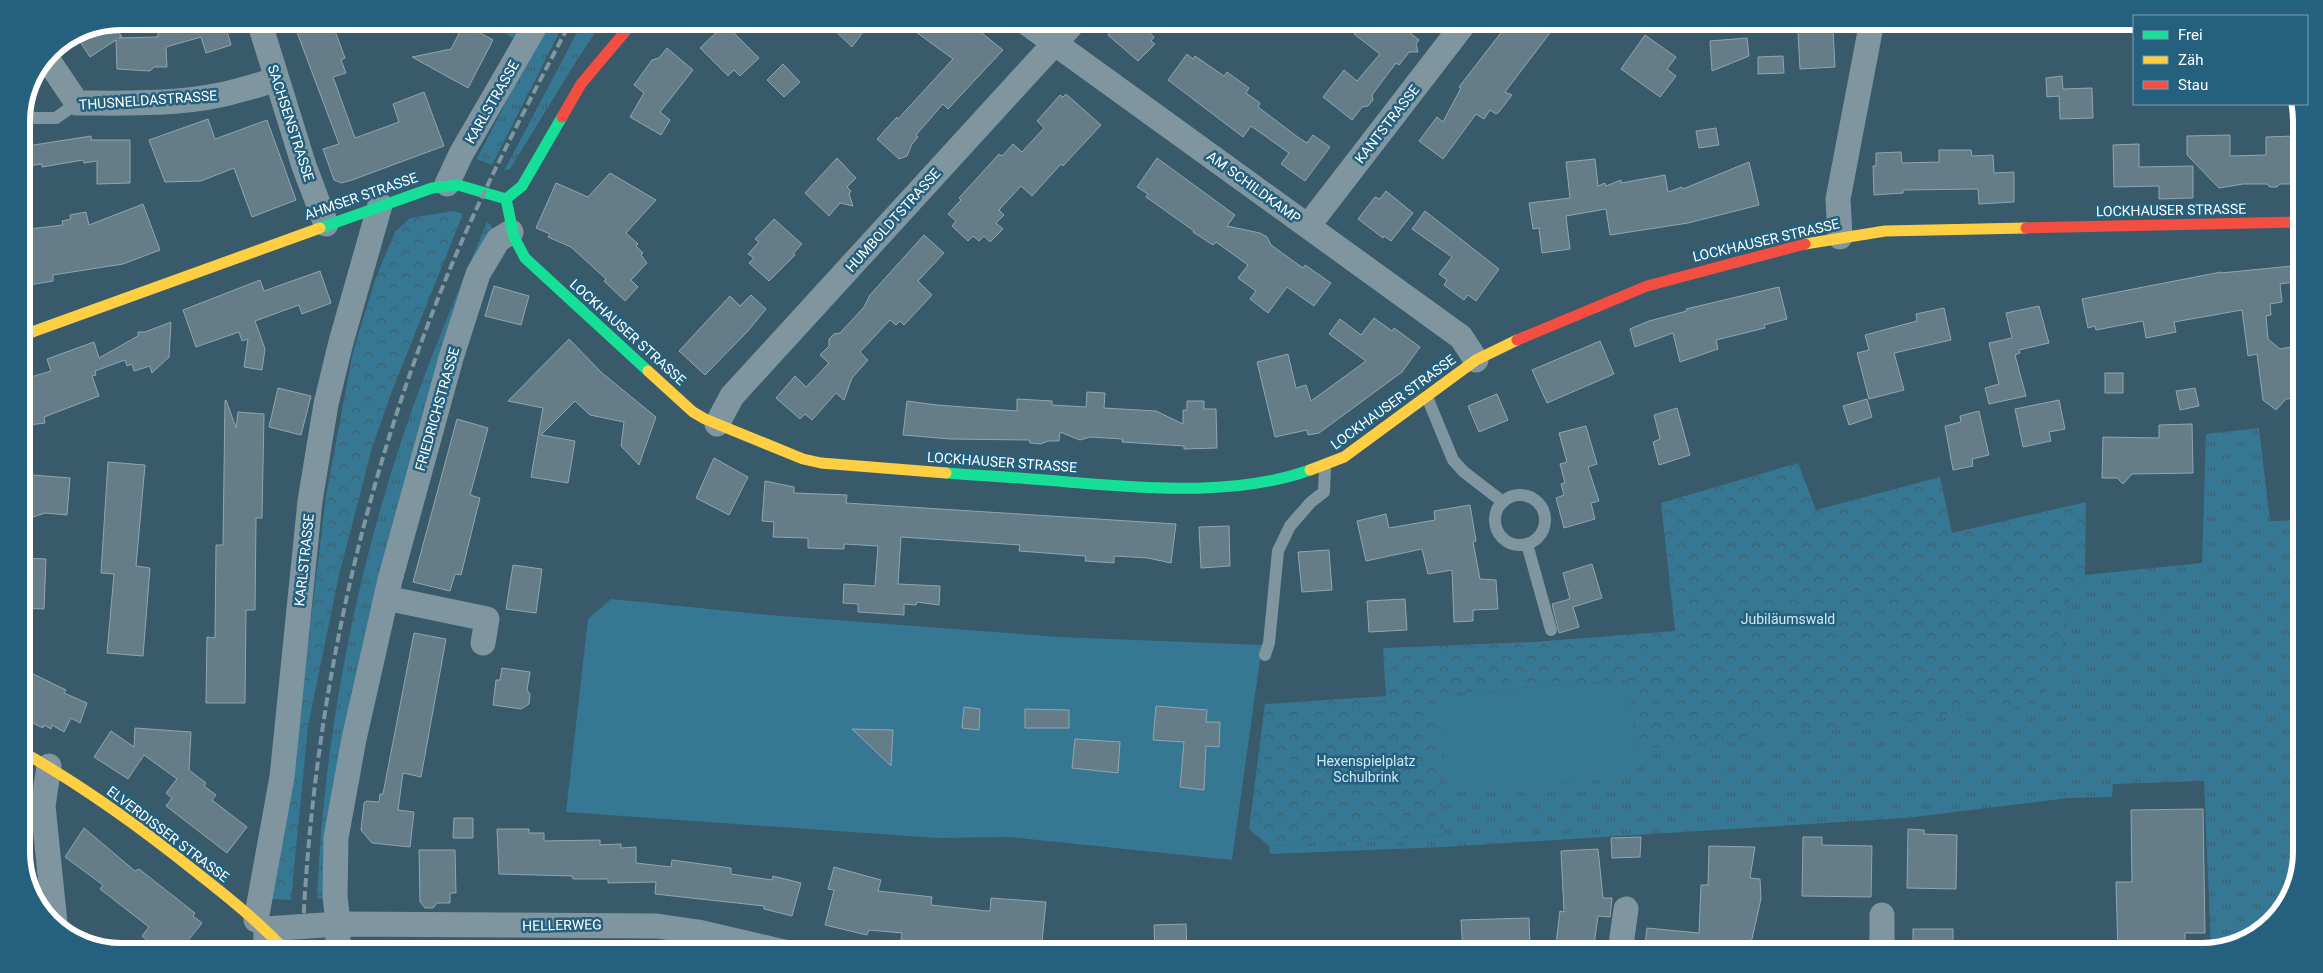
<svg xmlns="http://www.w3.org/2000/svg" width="2323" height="973" viewBox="0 0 2323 973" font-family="Roboto,sans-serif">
  <defs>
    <pattern id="grass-tufts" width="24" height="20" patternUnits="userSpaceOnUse" patternTransform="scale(1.25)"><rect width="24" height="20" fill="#367794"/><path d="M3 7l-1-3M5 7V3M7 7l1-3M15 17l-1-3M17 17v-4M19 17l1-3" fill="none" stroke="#425f6c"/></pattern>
    <pattern id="forest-crowns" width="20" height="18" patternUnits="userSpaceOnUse" patternTransform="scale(1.25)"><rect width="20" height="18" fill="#367794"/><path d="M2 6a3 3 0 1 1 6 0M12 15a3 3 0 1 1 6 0" fill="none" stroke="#425f6c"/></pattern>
  </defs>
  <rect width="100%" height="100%" fill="#395a6a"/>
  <!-- grass -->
  <g fill="url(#grass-tufts)">
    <polygon points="547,21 565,21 492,165 477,159"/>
    <polygon points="583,21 603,21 575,63 510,169 504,171"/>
    <path d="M487,222l7,7 -31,70 -134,599 -12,1c7,-167 40,-334 96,-492 22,-62 49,-124 74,-185z"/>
    <polygon points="2259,428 2270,521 2299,520 2302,542 2302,852 2294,890 2258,935 2211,949 2204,781 2113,784 2112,797 2068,798 1906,818 1444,847 1270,854 1269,846 1444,835 1435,694 1630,680 1635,750 2060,665 2069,602 2085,575 2202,563 2206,434"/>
  </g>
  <!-- forest -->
  <g fill="url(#forest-crowns)">
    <polygon points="454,211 463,214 392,391 372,448 339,575 308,726 291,900 272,899 305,669 326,496 353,352 375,280 395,232 410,218"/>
    <polygon points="1798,463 1816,510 1940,477 1952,533 2086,502 2085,575 2069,602 2060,665 2038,705 1635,750 1629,680 1436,694 1444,835 1269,846 1249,829 1265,704 1386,696 1383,648 1533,642 1675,631 1661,503"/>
  </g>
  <!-- garden -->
  <g fill="#367794">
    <polygon points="484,21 531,21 520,42"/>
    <polygon points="611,599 769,615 1060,637 1262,645 1232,860 1009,837 937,838 566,812 588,619"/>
    <polygon points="1628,684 1635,778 1447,791 1440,697"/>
  </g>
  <!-- building -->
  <g fill="#657d89" stroke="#92a5af">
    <polygon points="196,21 224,21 231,45 206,53 201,37 166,47 167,67 154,67 150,71 117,69 116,40 90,57 75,34 83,29 113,23 122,37 119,38 158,37 158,29 198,27"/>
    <polygon points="311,21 327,21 330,29 334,28 345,58 341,60 346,73 333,77 355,138 399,122 393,104 424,92 444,146 352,180 341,183 334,180 323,149 339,144 295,27"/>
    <polygon points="825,21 871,21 852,47"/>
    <polygon points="901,21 967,21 1003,50 948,109 943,104 916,135 918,137 912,144 907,156 899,159 877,139 897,117 898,119 953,59"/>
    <polygon points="1120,21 1137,21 1154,37 1151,41 1155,44 1138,61 1108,35"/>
    <polygon points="1364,21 1418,21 1409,32 1419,40 1416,44 1418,52 1409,52 1399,65 1396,63 1372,95 1373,100 1368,106 1362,107 1352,120 1323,97 1344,70 1357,81 1380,54 1354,34"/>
    <polygon points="1510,21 1559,21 1505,92 1512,95 1498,113 1496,114 1490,110 1484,119 1476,114 1443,159 1419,141 1437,117 1443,122 1461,88 1459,87"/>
    <polygon points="464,24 493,40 468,88 412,57 451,49"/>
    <polygon points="725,24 759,58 740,76 734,70 728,76 700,48"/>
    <polygon points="1833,29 1835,67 1800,69 1798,31"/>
    <polygon points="1645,35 1676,57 1667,69 1676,76 1660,97 1621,69"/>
    <polygon points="1747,38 1749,56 1712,71 1710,41"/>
    <polygon points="667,48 693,70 660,112 670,120 661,135 630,117 644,93 634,85 652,60 659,58"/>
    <polygon points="1187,54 1193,59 1195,56 1224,76 1227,72 1249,88 1246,93 1260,103 1258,107 1299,138 1307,143 1313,135 1330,147 1305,181 1281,164 1289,153 1251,126 1243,137 1168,80"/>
    <polygon points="1783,56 1784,73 1758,74 1758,57"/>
    <polygon points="783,64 800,82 784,97 767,80"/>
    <polygon points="2062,76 2063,89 2092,88 2093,118 2060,119 2059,96 2047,97 2046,78"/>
    <polygon points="1066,94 1101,125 1063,166 1061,164 1032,196 1021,186 999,210 1004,215 996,223 1003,229 990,242 984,236 979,241 973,236 968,241 952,226 956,221 948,214 961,200 959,198 999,154 1002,156 1013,144 1022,152 1044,128 1037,121 1060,95 1063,97"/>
    <polygon points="208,119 215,139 267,120 296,200 252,217 234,168 201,181 165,182 149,140"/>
    <polygon points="1716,128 1719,145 1699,148 1696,131"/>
    <polygon points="2230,135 2230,156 2266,155 2266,137 2294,136 2295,184 2280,184 2277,187 2270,187 2267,184 2243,184 2219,188 2187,155 2187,136"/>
    <polygon points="91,136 91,140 130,140 130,183 97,184 97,161 84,163 83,160 42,167 42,164 21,167 21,147"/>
    <polygon points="2139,144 2139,167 2193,166 2193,198 2159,199 2159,186 2114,187 2113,145"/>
    <polygon points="1939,150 1971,150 1972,156 1993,155 1994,173 2014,172 2014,202 1979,204 1978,189 1903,190 1903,193 1874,195 1873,166 1876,166 1876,153 1901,152 1902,163 1939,162"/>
    <polygon points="837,158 856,178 847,187 851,191 849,194 853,206 840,203 829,216 805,193"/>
    <polygon points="1157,158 1235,215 1227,226 1260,233 1267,237 1271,245 1303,268 1305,265 1331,283 1314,306 1287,287 1268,313 1250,299 1256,291 1238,278 1248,265 1216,242 1213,245 1193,232 1194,231 1146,197 1148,194 1137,187"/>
    <polygon points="1595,159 1598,186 1605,183 1606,186 1621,180 1621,183 1665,175 1668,192 1682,187 1683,189 1749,162 1759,205 1688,223 1610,235 1606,209 1566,216 1570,249 1542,253 1539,228 1533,229 1529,203 1570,198 1566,162"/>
    <polygon points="610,173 656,200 626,233 638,244 636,246 643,253 641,255 647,263 631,280 638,287 625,301 604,281 606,279 571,247 548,237 550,234 536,228 556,183 588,197"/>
    <polygon points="1386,191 1413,213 1391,241 1384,236 1383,238 1358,219 1375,197 1380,199"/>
    <polygon points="143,204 160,250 123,264 53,275 53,281 23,286 21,230 63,225 62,221 71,219 70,215 86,212 89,225"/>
    <polygon points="1425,211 1499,269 1476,301 1468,295 1464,300 1444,285 1447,280 1439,274 1452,257 1412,229"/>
    <polygon points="774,219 802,244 793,254 795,255 769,281 749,263 754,258 748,254 759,242 755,239"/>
    <polygon points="924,235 944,253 918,281 932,295 904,325 900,321 896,325 890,320 860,352 868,360 852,378 844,400 836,393 812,420 805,414 800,419 776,398 795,376 806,387 829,363 820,355 829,346 829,339 834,334 840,333 864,307 870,295"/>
    <polygon points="2302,265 2302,281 2280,284 2282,302 2270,304 2271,315 2266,316 2268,339 2280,349 2291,347 2300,354 2301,361 2297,366 2302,397 2286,399 2276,410 2263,400 2257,354 2248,356 2242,310 2174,322 2176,332 2146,338 2143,321 2096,330 2095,326 2088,328 2082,299 2221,272 2221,273"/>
    <polygon points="320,271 331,303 302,314 299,305 255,321 265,349 262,370 244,367 248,339 242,341 239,332 196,347 183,310 260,280 264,291"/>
    <polygon points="494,286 529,296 521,325 485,316"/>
    <polygon points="1779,287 1787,319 1764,325 1765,328 1716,340 1718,349 1680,362 1673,333 1635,347 1630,329 1649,321 1687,311 1686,309"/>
    <polygon points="751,295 766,309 747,332 705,375 679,351 730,296 740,306"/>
    <polygon points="2039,306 2049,343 2019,350 2020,353 2015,355 2026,396 1989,404 1985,388 1999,384 1989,343 2012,338 2006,313"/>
    <polygon points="1944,308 1951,340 1894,353 1904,390 1869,399 1857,353 1869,350 1865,335 1917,321 1916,314"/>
    <polygon points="1374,318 1392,331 1394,328 1420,347 1402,372 1319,433 1308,435 1307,430 1275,437 1257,362 1288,354 1296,388 1306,385 1311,401 1366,361 1329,334 1340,319 1361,335"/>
    <polygon points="171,322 169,357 152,373 150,366 134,371 132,364 127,366 125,360 95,371 96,375 92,376 99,396 44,417 45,423 29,425 27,419 21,420 21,380 51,371 47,359 94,342 99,358 138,336 138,332 145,332"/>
    <polygon points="569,339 602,373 656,417 639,465 621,446 624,422 590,415 575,401 541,435 575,441 568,483 531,477 543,408 508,401"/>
    <polygon points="1600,341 1614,374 1547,403 1532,370"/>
    <rect x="2105" y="373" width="18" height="20"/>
    <polygon points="278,388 311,396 301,435 269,427"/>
    <polygon points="2195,388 2199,406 2180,410 2176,391"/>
    <polygon points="1087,392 1105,393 1104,408 1156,411 1183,424 1183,410 1187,410 1187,401 1204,401 1204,409 1216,409 1217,448 1184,449 1184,446 1122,442 1123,439 1090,437 1080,440 1060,432 1059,441 1048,441 1041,444 1030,443 1029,440 950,439 903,435 907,401 937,405 1017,411 1017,399 1052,401 1052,405 1086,407"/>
    <polygon points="1497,394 1508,420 1479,432 1468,406"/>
    <polygon points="1867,399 1872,417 1849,425 1843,406"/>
    <polygon points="226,400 236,428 238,412 264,414 262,518 256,518 255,610 246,610 245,703 206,703 207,637 215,638 216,545 223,545 225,401"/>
    <polygon points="2059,400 2065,429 2049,432 2051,441 2023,447 2015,409"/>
    <polygon points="1677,408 1690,455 1659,465 1653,442 1660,439 1654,415"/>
    <polygon points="1979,411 1989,455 1972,459 1973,466 1953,470 1945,426 1961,422 1960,416"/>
    <polygon points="457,419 488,428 470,495 480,498 461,575 455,574 450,591 413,582"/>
    <polygon points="2192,424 2193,473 2132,474 2123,484 2117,478 2102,478 2103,437 2159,438 2159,425"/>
    <polygon points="1586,426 1597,464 1588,467 1599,501 1591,503 1595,519 1564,528 1556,498 1564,495 1561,484 1565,483 1560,464 1567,462 1559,433"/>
    <polygon points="714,458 748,477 729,515 696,498"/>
    <polygon points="108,462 145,465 136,566 150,568 143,656 107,653 114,574 101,573"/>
    <polygon points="21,474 70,478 67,515 45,513 33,517 21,509"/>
    <polygon points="765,481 794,487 794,493 847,495 846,503 1176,524 1171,563 1148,558 1114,556 1114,563 1085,561 1086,556 1019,551 1020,545 901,537 898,584 940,586 939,605 917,602 916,605 904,604 904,615 858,612 858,604 843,603 844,584 875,586 878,546 844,544 844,549 808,548 808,538 773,537 774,522 762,521"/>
    <polygon points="1470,505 1476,541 1473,542 1480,579 1496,580 1498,609 1473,610 1473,621 1454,622 1452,570 1428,574 1422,549 1366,561 1357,521 1386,514 1389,528 1435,520 1434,511"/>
    <polygon points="1229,526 1230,566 1201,568 1199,527"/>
    <polygon points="1329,550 1332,590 1302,592 1298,552"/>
    <polygon points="21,558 46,559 44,609 21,608"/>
    <polygon points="1592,564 1602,598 1573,607 1579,627 1559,633 1552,604 1570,599 1563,573"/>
    <polygon points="513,565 542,569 536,613 506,609"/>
    <polygon points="1405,599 1407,630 1369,632 1367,601"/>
    <polygon points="414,633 446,639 421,777 403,773 398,810 414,812 410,847 372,843 361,830 364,803 366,801 379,802 380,794 383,794"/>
    <polygon points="21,668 66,690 64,693 87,703 80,723 71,718 64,732 52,725 51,729 44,725 43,728 21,717"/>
    <polygon points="502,668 530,672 527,690 530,694 529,704 521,709 493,705 496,680 500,680"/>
    <polygon points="1156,706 1207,710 1206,722 1220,722 1219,747 1206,746 1204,790 1180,787 1184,742 1153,740"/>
    <polygon points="964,707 980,709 979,730 962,728"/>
    <polygon points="1025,709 1069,710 1069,728 1025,728"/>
    <polygon points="135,728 191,732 189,770 206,783 204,786 216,795 212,800 247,827 227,853 166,806 172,798 166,793 177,779 144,755 128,779 94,757 111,731 134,747"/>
    <polygon points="852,729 893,730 891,766"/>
    <polygon points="1075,739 1120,742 1118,773 1072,768"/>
    <polygon points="2203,809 2205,933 2185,933 2185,952 2118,952 2116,882 2132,882 2131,810"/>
    <polygon points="454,818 473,818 473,838 453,838"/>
    <polygon points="84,828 135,871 139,869 195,913 193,916 202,923 182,948 176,943 169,952 162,952 142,936 149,927 100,889 103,885 65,857"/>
    <polygon points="497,829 529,829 529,833 544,833 544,841 600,840 600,845 621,844 621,848 636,847 636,863 671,867 672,860 731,868 731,874 772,880 773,876 801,883 792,916 764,909 764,906 655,894 656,882 608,883 608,879 573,879 572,876 499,874"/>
    <polygon points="1908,829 1924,830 1924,834 1957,835 1956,889 1907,888"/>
    <polygon points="1641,837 1640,857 1612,858 1611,838"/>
    <polygon points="1803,837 1822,837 1822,845 1872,846 1871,897 1802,896"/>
    <polygon points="1709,846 1755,847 1750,878 1760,879 1761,899 1749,952 1644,952 1647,928 1699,933 1701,885 1708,885"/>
    <polygon points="1598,849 1603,898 1612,898 1610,917 1598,916 1593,952 1555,952 1560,911 1564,912 1561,851"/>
    <polygon points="419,850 455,850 456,893 450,893 450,903 437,903 433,908 425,908 420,902"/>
    <polygon points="834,867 881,880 878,891 932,897 931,905 987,911 990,911 991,898 1046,902 1041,952 986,952 986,950 953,947 952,952 926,952 927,942 901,940 902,933 869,930 867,935 825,925 834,890 828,889"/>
    <polygon points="1529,918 1530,948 1495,950 1495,952 1463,952 1461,920"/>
    <polygon points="1186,924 1187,952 1155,952 1154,925"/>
    <rect x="1913" y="929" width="40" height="23"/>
  </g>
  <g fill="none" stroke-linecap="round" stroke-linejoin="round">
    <!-- lane -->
    <g stroke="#7f96a0" stroke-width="12">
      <polyline points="21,118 56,118 77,103"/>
      <polyline points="1427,397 1453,460 1464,472 1503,502"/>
      <circle cx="1520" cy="520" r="25"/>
      <polyline points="1527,544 1551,630"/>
      <polyline points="1265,655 1269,643 1278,551 1290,526 1311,502 1324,492 1325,466"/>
    </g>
    <!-- street -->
    <g stroke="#7f96a0" stroke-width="25">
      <polyline points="259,21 304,166 326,224"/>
      <polyline points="1024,21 1461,337 1476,360"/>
      <path d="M46,57l31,46c47,0 96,2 143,-8 19,-4 37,-10 56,-15"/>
      <polyline points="447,184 461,154 538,21"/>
      <polyline points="1308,226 1466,21"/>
      <polyline points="1840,237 1838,199 1872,21"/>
      <polyline points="717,424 732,396 1075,21"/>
      <polyline points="386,598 487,619 483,643"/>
      <polyline points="49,766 43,806 55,923"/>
      <polyline points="256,920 282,777 310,501 326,404 341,342 380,205"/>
      <polyline points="266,952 266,929 338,924 657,926 698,932 784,952"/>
      <polyline points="338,952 338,924 335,896 336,838 354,739 390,580 451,358 478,274 498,240 511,232"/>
      <polyline points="1620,952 1626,909"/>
      <polyline points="1882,952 1882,915"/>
    </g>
    <!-- fast -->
    <g stroke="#16e098" stroke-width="11">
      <polyline points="506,199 514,237 525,258 648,371"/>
      <polyline points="320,228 432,188 458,185 506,199 522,186 562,117"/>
      <path d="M946,473c41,3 81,5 122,9 79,6 166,15 242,-12"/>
    </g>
    <!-- slow -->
    <g stroke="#ffcf43" stroke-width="11">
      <polyline points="1805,244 1885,231 2026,228"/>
      <polyline points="21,336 320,228"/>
      <polyline points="648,371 693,412 705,419 803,459 821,463 946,473"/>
      <polyline points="1310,470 1344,457 1476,360 1517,340"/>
      <path d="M21,751c62,35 119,76 175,121 32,25 63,50 91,80"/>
    </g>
    <!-- jam -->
    <g stroke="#f24e42" stroke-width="11">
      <polyline points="562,117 581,84 634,21"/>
      <polyline points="2026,228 2302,222"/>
      <polyline points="1517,340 1647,286 1805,244"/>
    </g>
    <!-- rail -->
    <path stroke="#8096a0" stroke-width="4" stroke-dasharray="9 4" stroke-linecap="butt" d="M302,952c8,-226 54,-447 137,-656 37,-94 85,-185 132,-275"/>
  </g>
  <g text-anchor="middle" stroke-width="5" stroke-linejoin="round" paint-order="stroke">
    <!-- street labels -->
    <g font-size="14" fill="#fff" stroke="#25617e">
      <text transform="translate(148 100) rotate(-4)" y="5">THUSNELDASTRASSE</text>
      <text transform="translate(492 102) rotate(-60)" y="5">KARLSTRASSE</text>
      <text transform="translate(291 123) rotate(72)" y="5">SACHSENSTRASSE</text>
      <text transform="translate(1387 124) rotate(-52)" y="5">KANTSTRASSE</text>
      <text transform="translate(1254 187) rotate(36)" y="5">AM SCHILDKAMP</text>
      <text transform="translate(361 196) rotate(-19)" y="5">AHMSER STRASSE</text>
      <text transform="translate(2171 210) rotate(-1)" y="5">LOCKHAUSER STRASSE</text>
      <text transform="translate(893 220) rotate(-48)" y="5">HUMBOLDTSTRASSE</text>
      <text transform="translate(1766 240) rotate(-13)" y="5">LOCKHAUSER STRASSE</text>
      <text transform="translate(628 332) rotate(42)" y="5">LOCKHAUSER STRASSE</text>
      <text transform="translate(1393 402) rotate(-36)" y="5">LOCKHAUSER STRASSE</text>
      <text transform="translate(437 409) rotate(-74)" y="5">FRIEDRICHSTRASSE</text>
      <text transform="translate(1002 462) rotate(4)" y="5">LOCKHAUSER STRASSE</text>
      <text transform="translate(304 560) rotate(-84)" y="5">KARLSTRASSE</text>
      <text transform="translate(168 834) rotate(37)" y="5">ELVERDISSER STRASSE</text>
      <text transform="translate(562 925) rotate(-1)" y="5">HELLERWEG</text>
    </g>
    <!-- park labels -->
    <g font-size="14" fill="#cde8f5" stroke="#25617e">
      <text x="1788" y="624">Jubiläumswald</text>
      <text x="1366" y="766">Hexenspielplatz<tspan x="1366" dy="16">Schulbrink</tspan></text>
    </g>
  </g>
  <!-- crop -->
  <path d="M0 0H2323V973H0ZM121 30H2202A91 91 0 0 1 2293 121V852A91 91 0 0 1 2202 943H121A91 91 0 0 1 30 852V121A91 91 0 0 1 121 30Z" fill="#25617e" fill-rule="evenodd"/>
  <path fill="none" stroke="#fff" stroke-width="6" d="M121 30H2202A91 91 0 0 1 2293 121V852A91 91 0 0 1 2202 943H121A91 91 0 0 1 30 852V121A91 91 0 0 1 121 30Z"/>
  <!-- legend -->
  <rect x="2133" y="15" width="175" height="90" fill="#25617e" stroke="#7ca0b2"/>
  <rect x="2143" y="31" width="25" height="8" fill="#16e098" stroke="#7ca0b2"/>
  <text x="2178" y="40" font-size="15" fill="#ffffff">Frei</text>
  <rect x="2143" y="56" width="25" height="8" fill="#ffcf43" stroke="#7ca0b2"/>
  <text x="2178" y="65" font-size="15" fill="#ffffff">Zäh</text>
  <rect x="2143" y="81" width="25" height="8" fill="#f24e42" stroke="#7ca0b2"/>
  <text x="2178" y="90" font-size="15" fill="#ffffff">Stau</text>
</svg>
